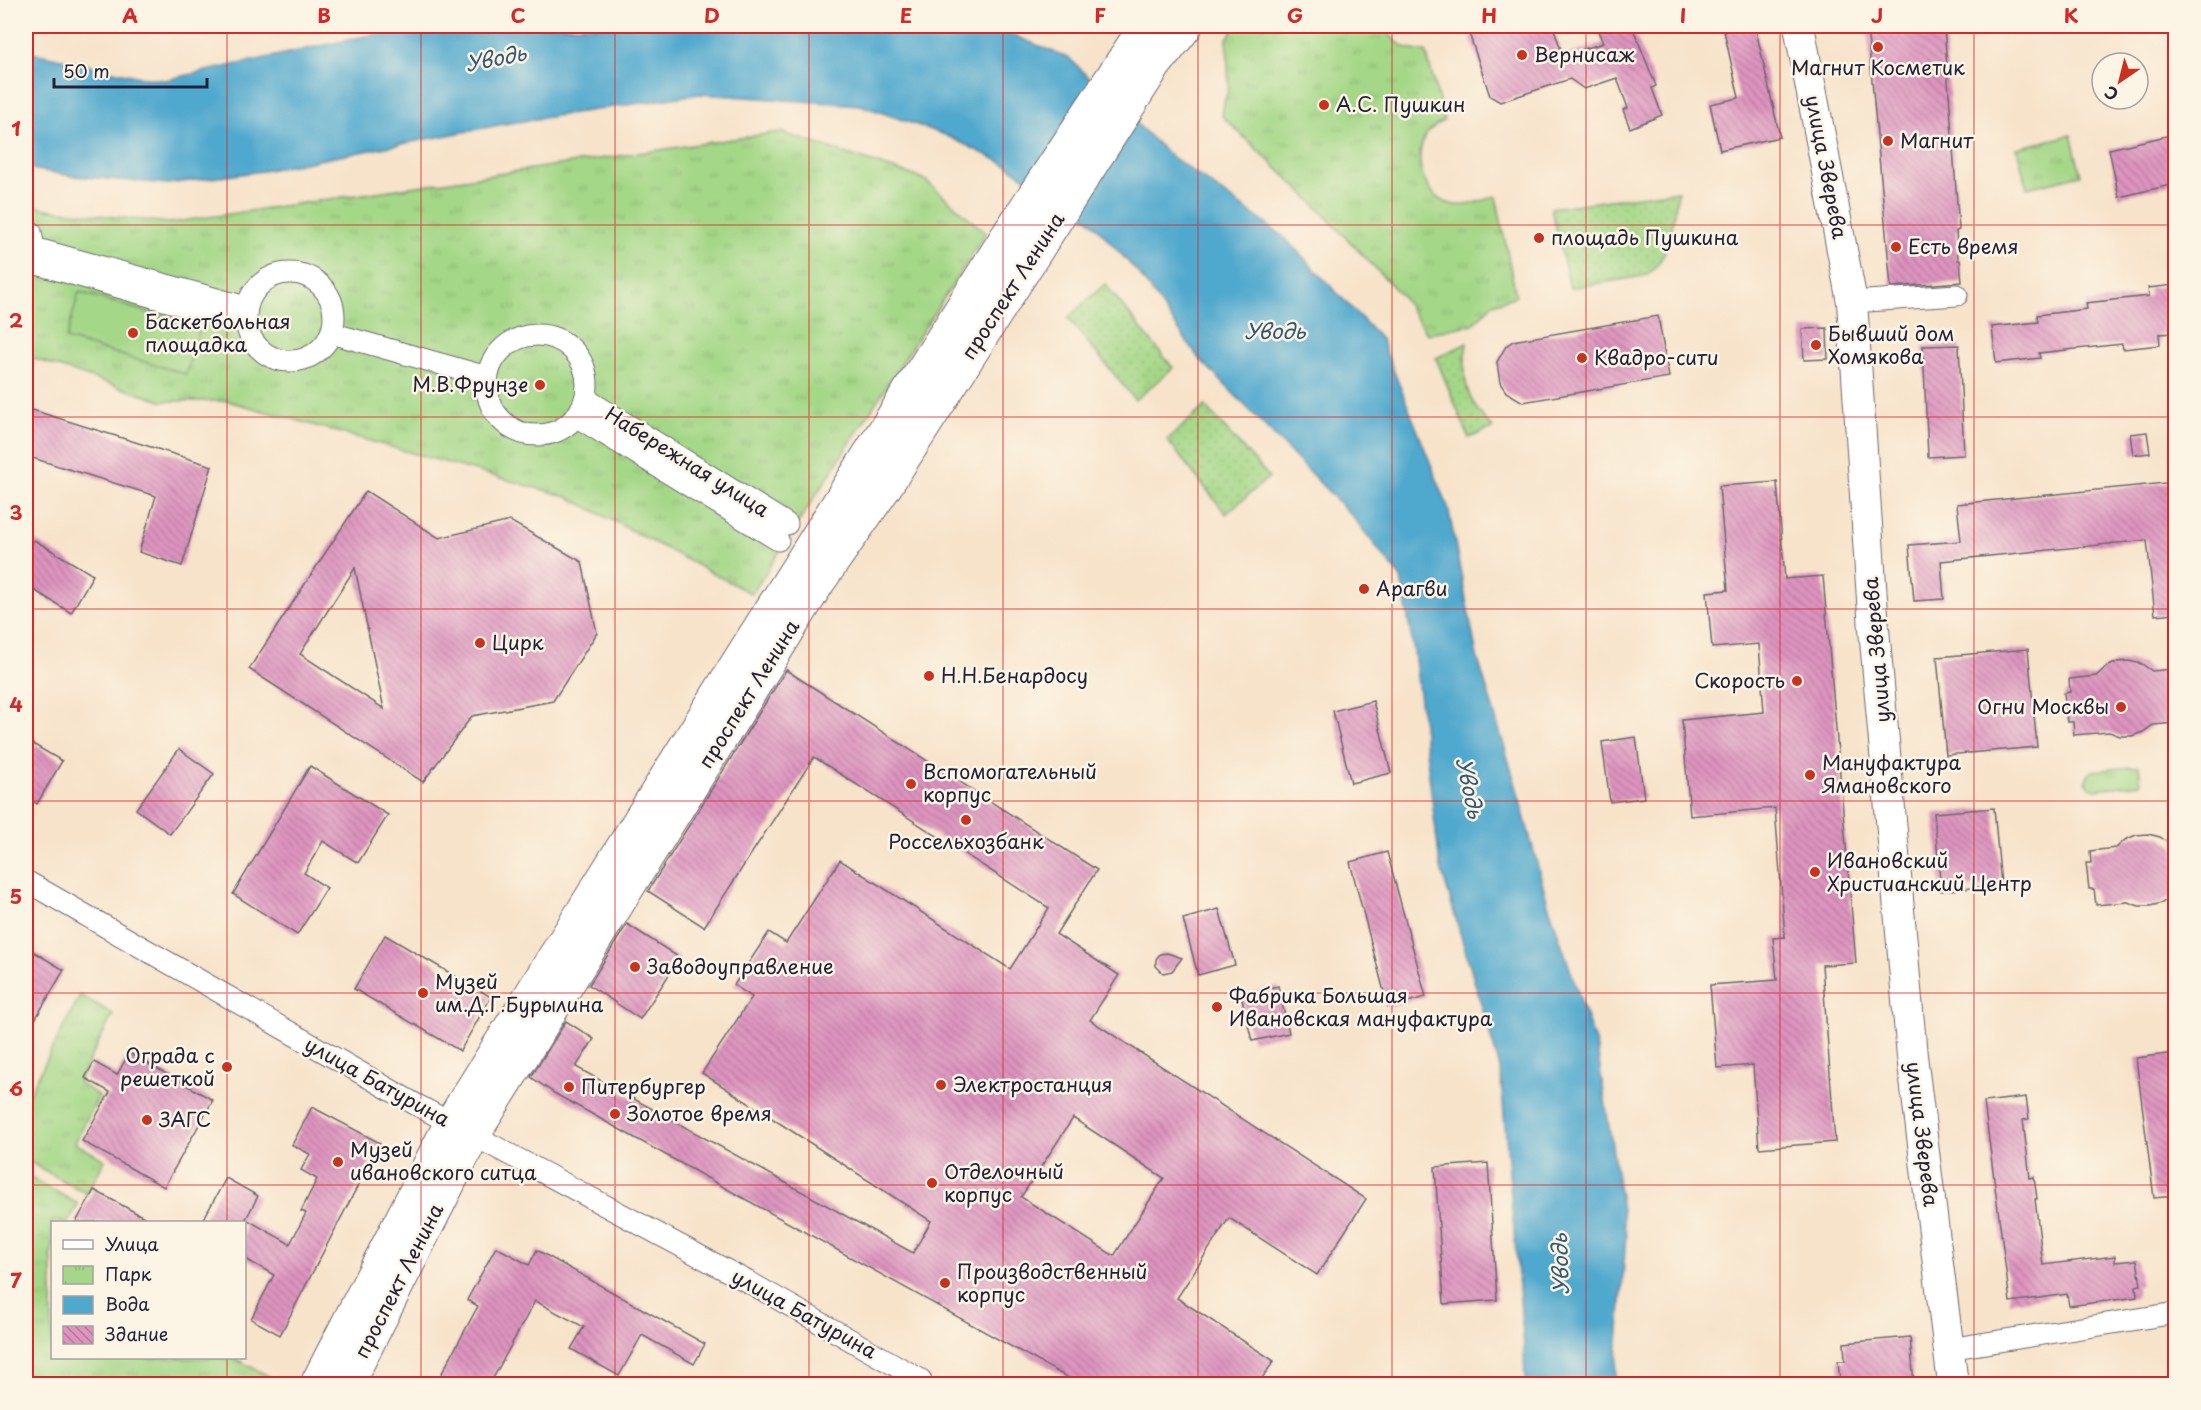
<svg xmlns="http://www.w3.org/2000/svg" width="2201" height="1410" viewBox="0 0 2201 1410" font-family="'Playpen Sans',sans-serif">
  <defs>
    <pattern id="grass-dots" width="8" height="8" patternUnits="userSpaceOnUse" patternTransform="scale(1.5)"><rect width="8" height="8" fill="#a4d787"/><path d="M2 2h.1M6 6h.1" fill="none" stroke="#8db875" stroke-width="1.8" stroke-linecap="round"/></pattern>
    <pattern id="park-tufts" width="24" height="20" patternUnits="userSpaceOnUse" patternTransform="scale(1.5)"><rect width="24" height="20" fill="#a4d787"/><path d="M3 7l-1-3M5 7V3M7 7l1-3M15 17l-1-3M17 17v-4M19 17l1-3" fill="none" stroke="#8db875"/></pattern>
    <pattern id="building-back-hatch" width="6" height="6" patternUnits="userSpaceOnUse" patternTransform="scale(1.5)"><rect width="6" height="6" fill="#de94bf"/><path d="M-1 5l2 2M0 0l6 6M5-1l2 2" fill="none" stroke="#b4789c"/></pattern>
  </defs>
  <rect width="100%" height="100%" fill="#fcf5e5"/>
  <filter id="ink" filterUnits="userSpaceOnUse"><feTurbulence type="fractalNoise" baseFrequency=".0167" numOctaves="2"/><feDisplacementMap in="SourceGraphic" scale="12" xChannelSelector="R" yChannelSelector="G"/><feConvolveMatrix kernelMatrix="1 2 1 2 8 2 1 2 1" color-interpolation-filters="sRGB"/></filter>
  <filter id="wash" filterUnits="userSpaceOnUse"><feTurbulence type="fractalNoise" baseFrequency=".008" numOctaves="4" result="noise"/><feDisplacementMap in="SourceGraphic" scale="24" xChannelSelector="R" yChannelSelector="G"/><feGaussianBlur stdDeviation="1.35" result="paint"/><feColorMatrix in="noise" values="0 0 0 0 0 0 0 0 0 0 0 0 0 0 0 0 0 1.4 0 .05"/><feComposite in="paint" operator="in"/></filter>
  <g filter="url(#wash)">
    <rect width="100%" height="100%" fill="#f7e3ca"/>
    <!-- grass -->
    <g fill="url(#grass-dots)" stroke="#637c61" stroke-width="1.5">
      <path d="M1678,191c-5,28 -7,71 -34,85l-74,12 -19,-80z"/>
      <polygon points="1105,284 1173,368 1135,400 1068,318"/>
      <path d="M1467,343c-6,36 -2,58 26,85l-24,10 -33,-80z"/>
      <polygon points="1205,406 1269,477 1226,514 1167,440"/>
    </g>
    <!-- park -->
    <g fill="url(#park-tufts)" stroke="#637c61" stroke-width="1.5">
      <path d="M1236,26h105l3,7 28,-7h13c9,18 21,25 41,26l18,68c-8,6 -16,10 -20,19 -12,25 2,61 31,66 14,2 28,-5 41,-9l20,100 -23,8 -20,20 -46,10 -26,-39 -94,-98 -85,-81 2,-13 5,-16 -2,-49z"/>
      <polygon points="780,132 924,179 986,233 752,594 568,497 228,401 161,401 26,356 26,203 46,209 169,223"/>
      <polygon points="2071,135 2081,175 2027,188 2017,148"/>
      <polygon points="2139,766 2141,784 2095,789 2090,787 2086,781 2088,775 2093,771"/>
      <polygon points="80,995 113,1014 78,1082 99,1096 75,1143 105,1160 87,1194 26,1160 26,1100"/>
      <polygon points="26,1175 78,1204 68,1222 52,1222 52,1252 50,1257 52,1258 52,1358 234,1358 283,1384 26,1384"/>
    </g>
    <!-- pitch -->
    <polygon fill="#a4d787" stroke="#637c61" stroke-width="1.5" points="79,292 200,328 186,374 66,339"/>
    <!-- water -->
    <polygon fill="#50a8cd" stroke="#396584" stroke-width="1.5" points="411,26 991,26 1069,58 1166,152 1283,236 1381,339 1448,507 1477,656 1515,782 1548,904 1597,1048 1626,1236 1615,1384 1525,1384 1524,1346 1500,1068 1440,865 1414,652 1401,578 1352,516 1197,356 1140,275 1090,220 1003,163 945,135 860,105 699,94 510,123 263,171 168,184 71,176 26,168 26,51 140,77 165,80"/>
    <g id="blocks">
      <!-- building -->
      <g fill="url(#building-back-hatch)" fill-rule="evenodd">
        <polygon points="1487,26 1553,26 1563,56 1603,43 1596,26 1632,26 1656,86 1652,88 1662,115 1630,128 1623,110 1628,108 1617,78 1584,89 1570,79 1500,102 1490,96 1470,36 1474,30"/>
        <polygon points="1750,26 1755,26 1780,137 1720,150 1710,104 1739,98 1724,31"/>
        <polygon points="1867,26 1944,26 1959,230 1956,231 1958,260 1960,260 1962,282 1891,287"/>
        <polygon points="2171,135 2175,154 2175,184 2119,197 2109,149"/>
        <polygon points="2175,285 2175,333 2159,334 2160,345 2123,349 2122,344 2039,353 2040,358 1996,363 1992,327 2038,322 2037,315 2087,309 2086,303 2149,296 2148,288"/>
        <polygon points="1658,316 1669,377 1523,402 1506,392 1500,383 1497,362 1506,346 1513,341"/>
        <polygon points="1827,328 1828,359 1804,360 1802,329"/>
        <polygon points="1959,345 1964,455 1928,457 1923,346"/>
        <polygon points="26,408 212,466 182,566 139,552 156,496 26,456"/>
        <polygon points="2147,432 2150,453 2133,455 2130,434"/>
        <polygon points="1777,482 1785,579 1823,576 1856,963 1822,965 1835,1142 1759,1148 1753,1065 1717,1068 1710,985 1777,980 1773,938 1785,937 1775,808 1690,816 1682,720 1764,712 1759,644 1712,648 1707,592 1728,590 1719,486"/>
        <polygon points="2175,482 2175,613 2155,615 2147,540 1941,561 1944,599 1914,601 1909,545 1961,541 1957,504"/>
        <path d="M366,491l73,47 71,-17 72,41 15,71 -44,68 -81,15 -49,66 -174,-113zM355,568l29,141 -84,-55z"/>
        <polygon points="34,540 93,575 71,613 26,585 26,554"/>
        <polygon points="2028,649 2037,747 1946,755 1937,657"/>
        <polygon points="2129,661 2142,664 2152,671 2172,669 2174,683 2175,683 2175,723 2153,725 2143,732 2132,736 2120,736 2109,732 2074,735 2073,722 2067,722 2064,693 2070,692 2069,679 2096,676 2105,668 2117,662"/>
        <path d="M786,670l311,200 -41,64 63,41 -29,45 276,179 -49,76 -88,-57 -52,80 97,63 -16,23h-179l-525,-291 -23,-16 35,-56 28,18 -18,28 337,186 18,-32 -229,-148 50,-76 -18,-12 35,-53 17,11 54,-83 170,109 39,-61 -235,-151 -110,170 -56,-36zM1073,1118l91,60 -50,78 -93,-59z"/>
        <polygon points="1373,701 1391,773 1351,783 1333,711"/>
        <polygon points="1636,737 1644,798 1610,802 1602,742"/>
        <polygon points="26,740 62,761 37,804 26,797"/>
        <polygon points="179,749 214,774 170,834 136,809"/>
        <polygon points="310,766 388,815 358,863 323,841 304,873 327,888 297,935 233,894"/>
        <polygon points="1994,808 2001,885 1941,891 1934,813"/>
        <polygon points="2148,834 2160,837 2175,847 2175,893 2162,903 2150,906 2139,906 2128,902 2096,905 2094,889 2089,889 2086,863 2091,863 2090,851 2116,848 2125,840 2136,835"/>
        <polygon points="1387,852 1426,997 1388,1007 1350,862"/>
        <polygon points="1219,909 1235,965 1198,975 1183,919"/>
        <polygon points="627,924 680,958 640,1019 589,985"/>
        <polygon points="385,935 491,997 460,1051 354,989"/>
        <polygon points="26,947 64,970 26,1035"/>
        <polygon points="1167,953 1182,958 1172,971 1163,973 1156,966 1156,959 1160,954"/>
        <polygon points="1278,986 1289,1033 1252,1041 1241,995"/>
        <polygon points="129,1053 213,1100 164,1187 82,1141 110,1092 85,1078 94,1062 117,1075"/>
        <polygon points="2175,1053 2175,1196 2154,1198 2136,1058"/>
        <polygon points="2026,1097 2029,1119 2023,1120 2030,1178 2034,1177 2037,1199 2035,1199 2043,1265 2115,1256 2115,1262 2137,1260 2141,1285 2136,1286 2137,1297 2069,1306 2067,1294 2010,1302 1984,1102"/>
        <polygon points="312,1107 380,1143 280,1335 251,1319 274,1275 244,1258 244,1221 202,1222 226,1178 258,1196 246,1219 290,1244 306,1213 301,1211 317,1179 301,1170 310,1154 292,1145"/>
        <polygon points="1488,1163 1497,1300 1444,1304 1435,1167"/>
        <polygon points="94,1190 153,1222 76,1222"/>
        <polygon points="496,1247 529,1265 537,1250 705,1344 694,1364 642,1335 619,1376 571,1349 584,1327 535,1301 490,1384 436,1384 478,1306 467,1300"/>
        <polygon points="1910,1337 1914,1384 1840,1384 1838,1361 1845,1361 1844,1343"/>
      </g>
    </g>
  </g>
  <g filter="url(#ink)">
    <use href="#blocks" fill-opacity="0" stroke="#6d666d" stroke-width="1.5"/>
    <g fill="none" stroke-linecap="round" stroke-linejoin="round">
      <!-- street casing -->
      <g stroke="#6d666d" stroke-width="23">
        <g id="street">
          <polyline points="26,228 31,232 34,248 246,307"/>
          <polyline points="26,261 245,323"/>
          <circle cx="290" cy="317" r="44"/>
          <polyline points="1852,302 1957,295"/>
          <polyline points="331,333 487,377"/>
          <circle cx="537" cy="385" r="50"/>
          <polyline points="586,399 787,524"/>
          <polyline points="577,417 778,540"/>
          <polyline points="26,881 415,1104 752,1284 921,1380"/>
          <polyline points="1948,1349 2176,1313"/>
        </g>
      </g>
      <!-- secondary casing -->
      <g stroke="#6d666d" stroke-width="32">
        <polyline id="secondary" points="1799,26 1852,302 1874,629 1912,1056 1953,1384"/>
      </g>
      <!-- highway casing -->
      <g stroke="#6d666d" stroke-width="35">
        <g id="highway">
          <polyline points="317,1384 451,1123 742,656 1006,238 1146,26"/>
          <polyline points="347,1384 473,1135 819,581 883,490 1154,66 1186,26"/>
        </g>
      </g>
      <!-- street -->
      <use href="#street" stroke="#fff" stroke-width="21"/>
      <!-- secondary -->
      <use href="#secondary" stroke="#fff" stroke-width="30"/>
      <!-- highway -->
      <use href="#highway" stroke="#fff" stroke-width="33"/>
    </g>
  </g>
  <!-- grid -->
  <path fill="none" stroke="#d62828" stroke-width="1.5" stroke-opacity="0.55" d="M227,26v1196M421,26v1358M615,26v1358M809,26v1358M1003,26v1358M1198,26v1358M1392,26v1358M1586,26v1358M1780,26v1358M1974,26v1358M26,225h2150M26,417h2150M26,609h2150M26,801h2150M26,993h2150M26,1185h2150M227,1358v26"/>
  <!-- markers -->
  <g fill="#c8321e" stroke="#fcf5e5" stroke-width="2">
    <circle cx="1878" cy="47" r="6"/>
    <circle cx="1522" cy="55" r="6"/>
    <circle cx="1324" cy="105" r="6"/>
    <circle cx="1888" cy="141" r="6"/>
    <circle cx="1539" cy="238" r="6"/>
    <circle cx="1896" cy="247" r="6"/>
    <circle cx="133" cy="333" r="6"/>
    <circle cx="1816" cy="345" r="6"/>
    <circle cx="1582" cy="358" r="6"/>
    <circle cx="540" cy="385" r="6"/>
    <circle cx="1364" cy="589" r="6"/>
    <circle cx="480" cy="643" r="6"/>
    <circle cx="929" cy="676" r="6"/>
    <circle cx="1797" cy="681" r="6"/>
    <circle cx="2121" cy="707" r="6"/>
    <circle cx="1810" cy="775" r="6"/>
    <circle cx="911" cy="784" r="6"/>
    <circle cx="966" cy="820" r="6"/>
    <circle cx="1815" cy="872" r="6"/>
    <circle cx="635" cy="967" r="6"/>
    <circle cx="423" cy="993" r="6"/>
    <circle cx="1217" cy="1007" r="6"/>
    <circle cx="227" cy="1067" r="6"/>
    <circle cx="941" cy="1085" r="6"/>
    <circle cx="569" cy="1087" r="6"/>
    <circle cx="615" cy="1114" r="6"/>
    <circle cx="147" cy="1120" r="6"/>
    <circle cx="338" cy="1162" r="6"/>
    <circle cx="932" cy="1183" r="6"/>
    <circle cx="945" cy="1283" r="6"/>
  </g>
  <g text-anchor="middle" stroke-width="5" stroke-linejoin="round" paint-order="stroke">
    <!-- poi labels -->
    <g font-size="20" fill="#22223b" stroke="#fcf5e5" text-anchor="start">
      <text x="1534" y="62">Вернисаж</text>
      <text x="1878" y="75" text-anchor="middle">Магнит Косметик</text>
      <text x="1336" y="112">А.C. Пушкин</text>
      <text x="1900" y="148">Магнит</text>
      <text x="1551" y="245">площадь Пушкина</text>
      <text x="1908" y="254">Есть время</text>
      <text x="145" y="329">Баскетбольная<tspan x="145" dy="23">площадка</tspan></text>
      <text x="1828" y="341">Бывший дом<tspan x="1828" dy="23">Хомякова</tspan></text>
      <text x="1594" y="365">Квадро-сити</text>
      <text x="528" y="392" text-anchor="end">М.В.Фрунзе</text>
      <text x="1376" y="596">Арагви</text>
      <text x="492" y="650">Цирк</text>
      <text x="941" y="683">Н.Н.Бенардосу</text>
      <text x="1785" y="688" text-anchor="end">Скорость</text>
      <text x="2109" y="714" text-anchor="end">Огни Москвы</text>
      <text x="1822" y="770">Мануфактура<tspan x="1822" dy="23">Ямановского</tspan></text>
      <text x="923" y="779">Вспомогательный<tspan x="923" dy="23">корпус</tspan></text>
      <text x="966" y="849" text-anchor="middle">Россельхозбанк</text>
      <text x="1827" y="868">Ивановский<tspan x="1827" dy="23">Христианский Центр</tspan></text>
      <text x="647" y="974">Заводоуправление</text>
      <text x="435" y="989">Музей<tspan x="435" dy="23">им.Д.Г.Бурылина</tspan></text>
      <text x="1229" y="1003">Фабрика Большая<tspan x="1229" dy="23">Ивановская мануфактура</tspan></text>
      <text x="215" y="1063" text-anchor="end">Ограда с<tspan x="215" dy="23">решеткой</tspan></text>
      <text x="953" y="1092">Электростанция</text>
      <text x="581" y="1094">Питербургер</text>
      <text x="627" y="1121">Золотое время</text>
      <text x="159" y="1127">ЗАГС</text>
      <text x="350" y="1157">Музей<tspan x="350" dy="23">ивановского ситца</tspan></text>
      <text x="944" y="1179">Отделочный<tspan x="944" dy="23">корпус</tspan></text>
      <text x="957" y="1279">Производственный<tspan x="957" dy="23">корпус</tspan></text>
    </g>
    <!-- street labels -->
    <g font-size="20" fill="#22223b" stroke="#fcf5e5">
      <text transform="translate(1826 167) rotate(79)" y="7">улица Зверева</text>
      <text transform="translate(1013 286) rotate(-57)" y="7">проспект Ленина</text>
      <text transform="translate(687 462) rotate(32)" y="7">Набережная улица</text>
      <text transform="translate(1877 650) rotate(-95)" y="7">улица Зверева</text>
      <text transform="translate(749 694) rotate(-58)" y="7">проспект Ленина</text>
      <text transform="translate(377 1082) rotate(29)" y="7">улица Батурина</text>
      <text transform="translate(1922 1134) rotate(83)" y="7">улица Зверева</text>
      <text transform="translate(399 1281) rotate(-63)" y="7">проспект Ленина</text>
      <text transform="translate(804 1314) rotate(29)" y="7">улица Батурина</text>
    </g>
    <!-- water labels -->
    <g font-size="21" font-style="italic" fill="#345875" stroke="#fcf5e5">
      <text transform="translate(496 59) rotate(-11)" y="7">Уводь</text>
      <text x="1275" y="339">Уводь</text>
      <text transform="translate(1469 788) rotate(78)" y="7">Уводь</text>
      <text transform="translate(1561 1264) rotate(-92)" y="7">Уводь</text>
    </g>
  </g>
  <!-- margin -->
  <rect width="2201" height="1410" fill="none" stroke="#fcf5e5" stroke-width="66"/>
  <!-- legend -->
  <rect x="51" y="1221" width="195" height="138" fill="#fcf5e5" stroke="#a5a1a1" stroke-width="1.5"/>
  <rect x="63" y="1240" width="30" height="9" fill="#ffffff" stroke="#a5a1a1" stroke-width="1.5"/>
  <text x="105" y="1251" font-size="18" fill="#22223b">Улица</text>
  <rect x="63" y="1266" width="30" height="18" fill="url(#park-tufts)" stroke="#a5a1a1" stroke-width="1.5"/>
  <text x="105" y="1281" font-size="18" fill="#22223b">Парк</text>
  <rect x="63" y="1296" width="30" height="18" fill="#50a8cd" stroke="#a5a1a1" stroke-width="1.5"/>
  <text x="105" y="1311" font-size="18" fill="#22223b">Вода</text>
  <rect x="63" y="1326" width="30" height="18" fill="url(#building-back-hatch)" stroke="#a5a1a1" stroke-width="1.5"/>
  <text x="105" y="1341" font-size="18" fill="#22223b">Здание</text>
  <!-- north arrow -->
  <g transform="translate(2120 81) rotate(215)"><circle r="28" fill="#fcf5e5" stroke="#a5a1a1" stroke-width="1.5"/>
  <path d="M0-4.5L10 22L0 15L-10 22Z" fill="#c8321e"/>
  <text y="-9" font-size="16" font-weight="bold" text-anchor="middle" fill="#22223b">С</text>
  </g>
  <!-- scale -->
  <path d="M54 78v9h153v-9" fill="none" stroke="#22223b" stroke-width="3"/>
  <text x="63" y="78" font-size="18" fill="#22223b" stroke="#fcf5e5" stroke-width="4.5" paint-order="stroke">50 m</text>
  <rect x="33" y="33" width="2135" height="1344" fill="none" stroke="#d62828" stroke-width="2"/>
  <g font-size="20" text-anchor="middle" font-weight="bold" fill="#d62828">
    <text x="130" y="23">A</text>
    <text x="324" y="23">B</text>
    <text x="518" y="23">C</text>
    <text x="712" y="23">D</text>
    <text x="906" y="23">E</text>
    <text x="1100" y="23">F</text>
    <text x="1295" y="23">G</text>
    <text x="1489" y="23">H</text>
    <text x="1683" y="23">I</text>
    <text x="1877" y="23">J</text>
    <text x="2071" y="23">K</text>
    <text x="16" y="136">1</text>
    <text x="16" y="328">2</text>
    <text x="16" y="520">3</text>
    <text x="16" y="712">4</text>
    <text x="16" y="904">5</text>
    <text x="16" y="1096">6</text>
    <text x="16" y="1288">7</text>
  </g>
</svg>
